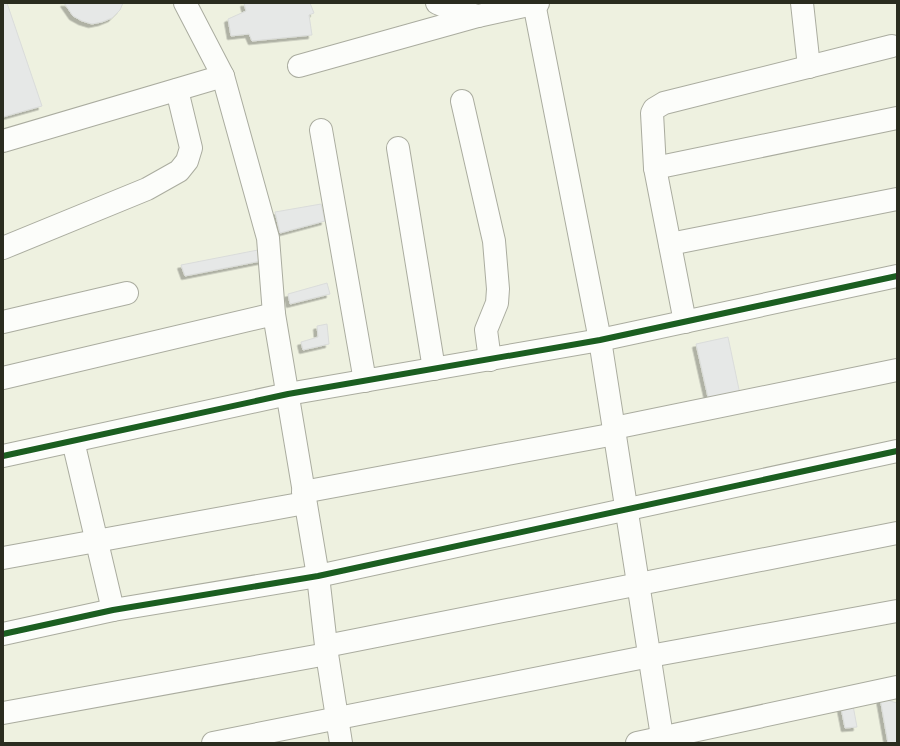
<svg xmlns="http://www.w3.org/2000/svg" width="900" height="746" viewBox="0 0 900 746" font-family="Poppins,sans-serif">
  <defs>
    <filter id="shadow"><feDropShadow dx="-3.5" dy="3.5" stdDeviation="0" flood-color="#0004"/></filter>
  </defs>
  <rect width="100%" height="100%" fill="#eef1e0"/>
  <!-- building -->
  <g fill="#e6e8e7" stroke="#dadcda" filter="url(#shadow)">
    <polygon points="3,3 7,3 42,106 3,117"/>
    <polygon points="64,3 123,3 120,10 112,18 102,22 92,24 82,21 73,16"/>
    <polygon points="244,3 310,3 314,13 309,15 312,35 252,41 249,34 231,36 228,19 246,11"/>
    <polygon points="321,204 325,221 280,233 275,212"/>
    <polygon points="263,249 266,260 185,276 181,265"/>
    <polygon points="327,283 330,294 290,304 288,294"/>
    <polygon points="327,324 329,344 303,350 301,342 318,337 317,326"/>
    <polygon points="728,337 741,399 710,406 696,344"/>
    <polygon points="880,698 897,703 897,743 888,743"/>
    <polygon points="852,700 857,727 845,728 840,703"/>
  </g>
  <g fill="none" stroke-linecap="round" stroke-linejoin="round">
    <!-- minor casing -->
    <g stroke="#aaac9f" stroke-width="24">
      <g id="minor">
        <polyline points="185,3 223,76 268,238 274,314 318,576 327,654 341,743"/>
        <polyline points="437,3 454,10 478,16 538,3"/>
        <polyline points="802,3 809,67"/>
        <polyline points="299,66 478,16"/>
        <polyline points="462,101 494,241 498,289 497,303 486,330 490,360"/>
        <polyline points="321,130 365,381"/>
        <polyline points="3,141 223,76"/>
        <polyline points="398,148 434,369"/>
        <polyline points="655,168 897,118"/>
        <polyline points="670,244 897,199"/>
        <polyline points="3,248 147,189 179,171 187,161 191,148 177,90"/>
        <polyline points="3,322 127,293"/>
        <polyline points="685,322 655,168 652,113 654,109 664,103 892,46"/>
        <polyline points="3,378 274,314"/>
        <polyline points="614,428 897,370"/>
        <polyline points="73,441 113,610"/>
        <polyline points="3,456 288,394 600,340 897,276"/>
        <polyline points="303,492 615,434"/>
        <polyline points="3,558 305,503"/>
        <polyline points="3,634 113,610 318,576 897,451"/>
        <polyline points="326,646 897,533"/>
        <polyline points="3,713 327,654"/>
        <polyline points="213,743 650,656 897,611"/>
        <polyline points="637,743 897,687"/>
      </g>
    </g>
    <!-- major casing -->
    <g stroke="#aaac9f" stroke-width="24">
      <polyline id="major" points="534,3 600,340 663,743"/>
    </g>
    <!-- minor -->
    <use href="#minor" stroke="#fcfdfa" stroke-width="22"/>
    <!-- major -->
    <use href="#major" stroke="#fcfdfa" stroke-width="22"/>
    <!-- cycleway casing -->
    <g stroke="#fff" stroke-width="8">
      <g id="cycleway">
        <polyline points="3,456 288,394 600,340 897,276"/>
        <polyline points="3,634 113,610 318,576 897,451"/>
      </g>
    </g>
    <!-- cycleway -->
    <use href="#cycleway" stroke="#1b5e20" stroke-width="6"/>
  </g>
  <!-- border -->
  <rect width="900" height="746" fill="none" stroke="#2a2c1f" stroke-width="8"/>
</svg>
